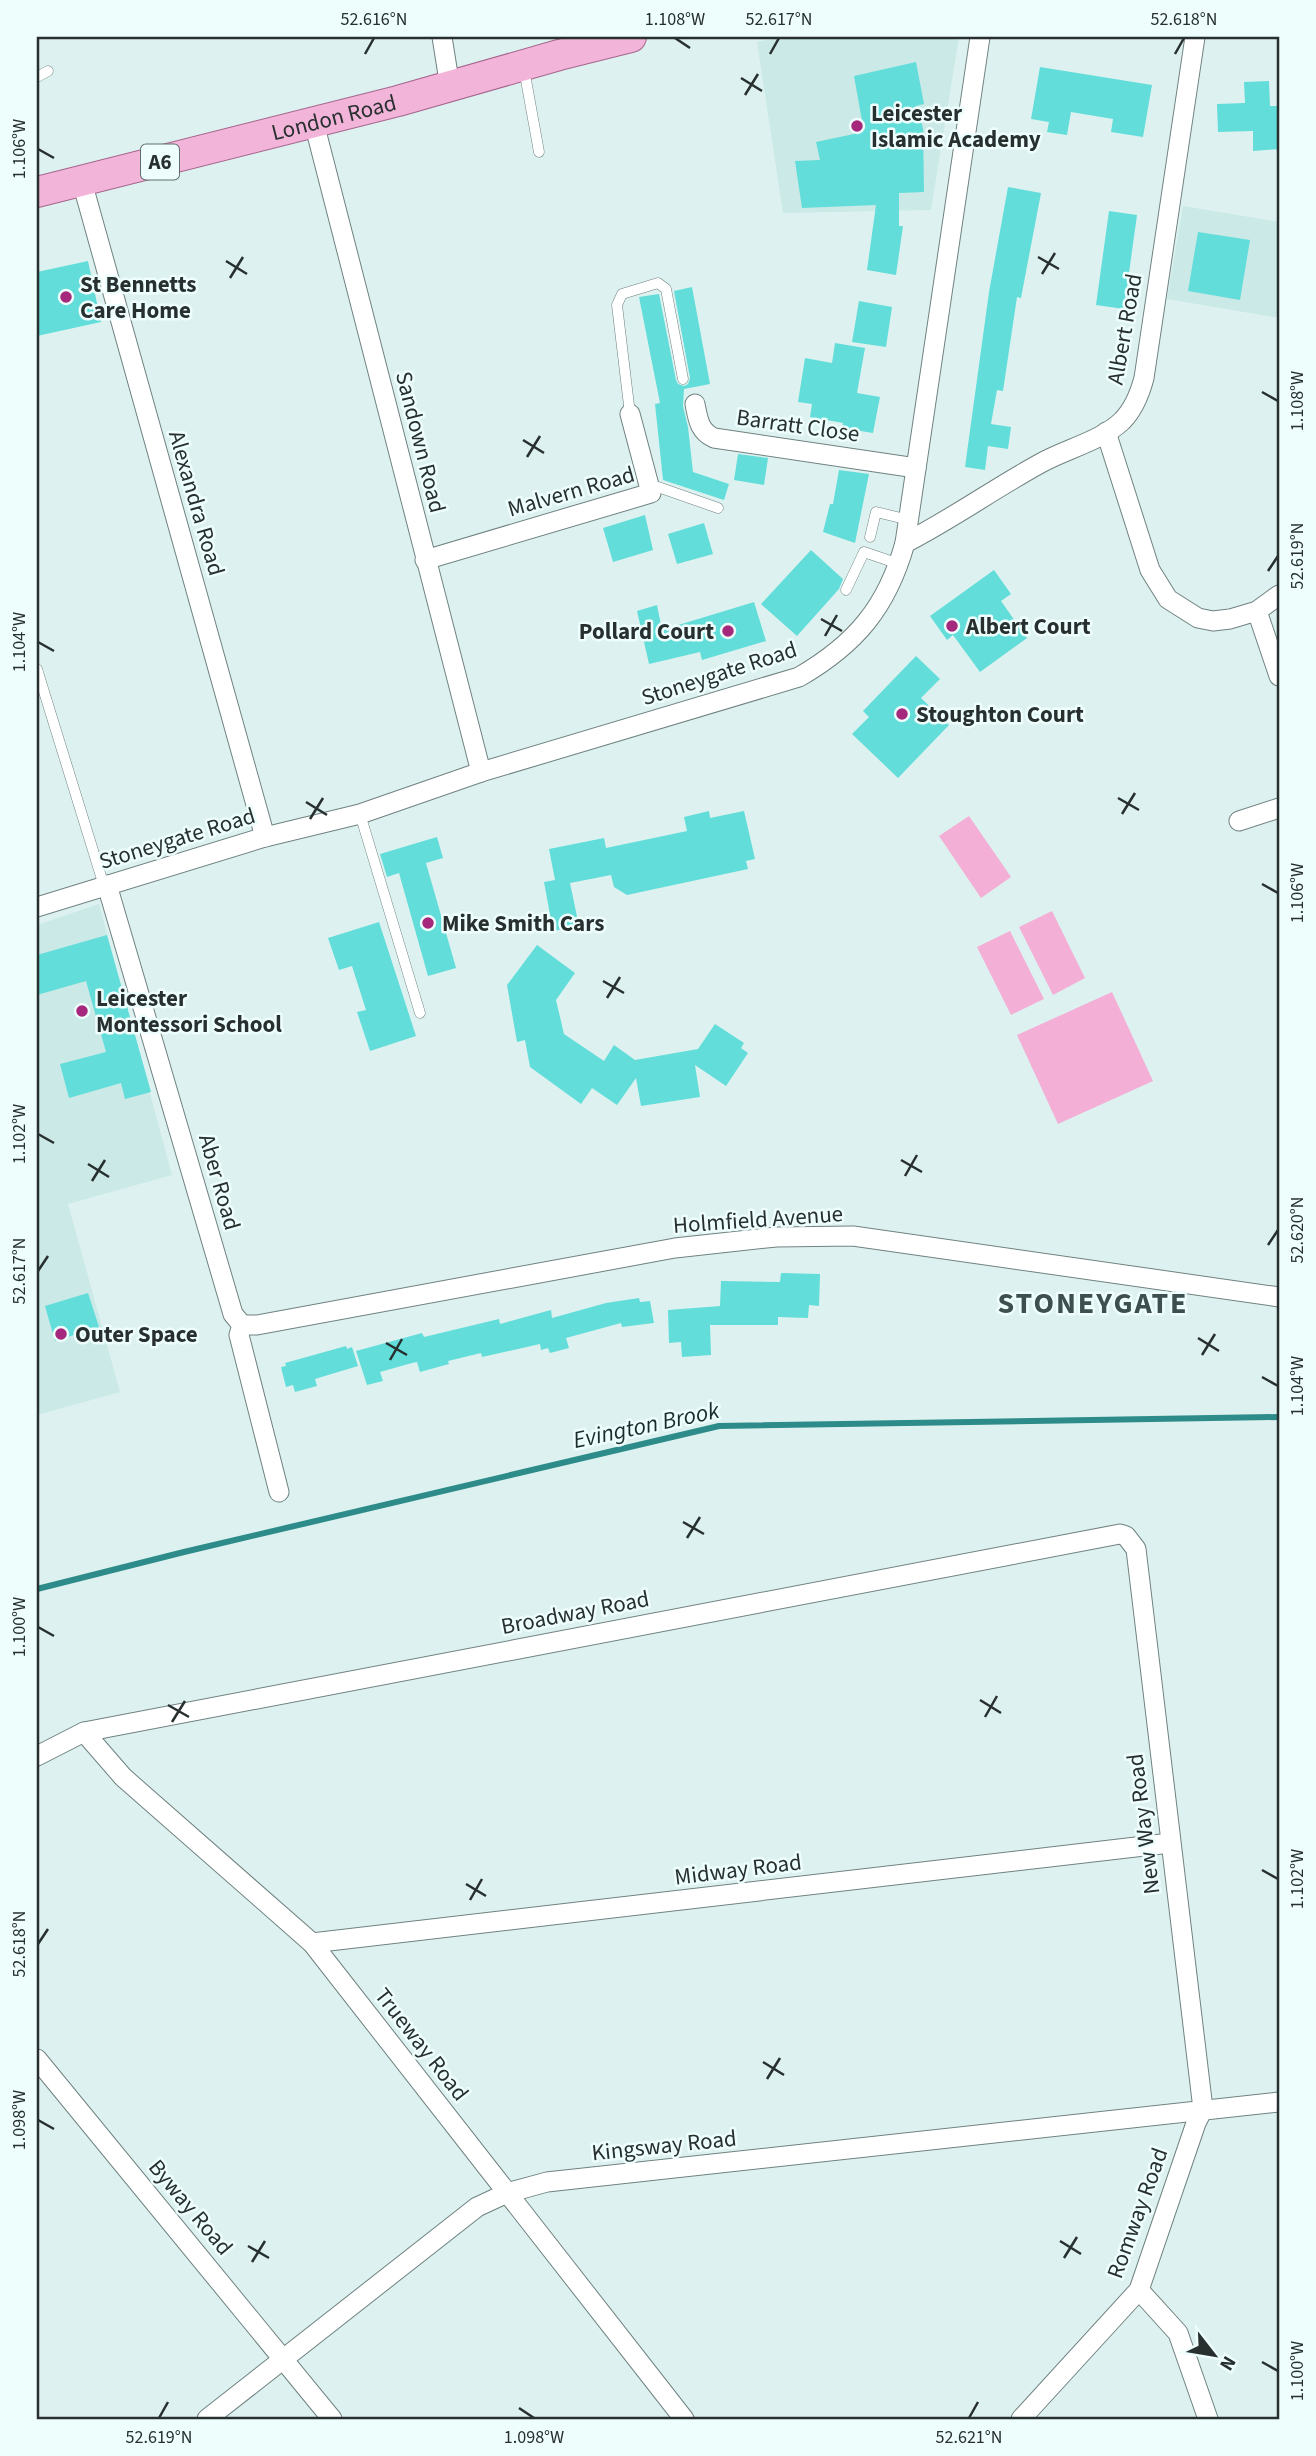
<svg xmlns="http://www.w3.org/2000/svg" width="1316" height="2456" viewBox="0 0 1316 2456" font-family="'Source Sans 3',sans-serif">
  <rect width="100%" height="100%" fill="#ddf2f0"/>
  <!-- built -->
  <g fill="#cae9e7">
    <polygon points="783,37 959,37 931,210 783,213 757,42"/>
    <polygon points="1183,206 1279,222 1279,318 1167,299"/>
    <polygon points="99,904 172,1175 68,1204 120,1392 37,1415 37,925"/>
  </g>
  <!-- green -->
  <g fill="#f3afd6">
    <polygon points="969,816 1011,877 981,898 939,836"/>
    <polygon points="1052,911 1085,978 1053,995 1019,927"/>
    <polygon points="1010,931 1044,999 1011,1015 977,947"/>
    <polygon points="1112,992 1153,1081 1058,1124 1017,1035"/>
  </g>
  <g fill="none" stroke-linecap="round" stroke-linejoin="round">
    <!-- stream -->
    <polyline stroke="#2d8c89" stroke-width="6" points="37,1589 184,1552 719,1426 1279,1417"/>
  </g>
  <!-- building -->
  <g fill="#62ddd9">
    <polygon points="916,62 924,104 916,106 923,128 924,192 899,193 899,226 903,226 896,275 867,270 876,205 802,208 795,161 820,160 816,142 854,134 853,123 862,121 854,76"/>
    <polygon points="1040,67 1152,85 1143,137 1111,132 1113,119 1071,112 1067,135 1047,132 1049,122 1031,119"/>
    <polygon points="1269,81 1270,106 1279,106 1279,149 1253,151 1253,131 1218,132 1217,104 1245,103 1244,82"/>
    <polygon points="1008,187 1041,193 1021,298 1017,297 1003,391 997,390 991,424 1011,427 1008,449 988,446 985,470 965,467 989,292"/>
    <polygon points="1109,211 1137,215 1124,309 1096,305"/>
    <polygon points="1198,232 1250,240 1240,300 1188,291"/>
    <polygon points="88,261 101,322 37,336 37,272"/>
    <polygon points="692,287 710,384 684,389 683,406 688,427 693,472 729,484 724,500 663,480 655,404 660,403 639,297 659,294 676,380 678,384 684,386 688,384 690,378 674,291"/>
    <polygon points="859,301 892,307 886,347 852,342"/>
    <polygon points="835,343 865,348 857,393 880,397 873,433 842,428 843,423 810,417 812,404 798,402 805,358 832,363"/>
    <polygon points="738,454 768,458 764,485 734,480"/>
    <polygon points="839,470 869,474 855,543 823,532 830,504 833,504"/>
    <polygon points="645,515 653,550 613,562 603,528"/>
    <polygon points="704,523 713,554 677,564 668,534"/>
    <polygon points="811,550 843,579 839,589 797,636 761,604"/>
    <polygon points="994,570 1011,594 1001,601 1027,638 980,672 953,635 947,640 930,616"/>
    <polygon points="754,602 766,641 702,660 700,652 649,664 637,611 657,605 662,630"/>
    <polygon points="916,656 940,679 921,698 949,725 898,778 852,734 869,717 863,711"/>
    <polygon points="709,811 710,818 744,811 755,859 746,861 748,869 627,895 614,887 611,875 570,883 579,926 553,931 544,882 555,880 549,849 604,838 606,848 687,831 684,817"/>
    <polygon points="437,837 443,858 426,863 456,968 428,976 399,873 387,877 380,854"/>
    <polygon points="379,922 416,1036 370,1051 357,1012 366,1010 352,966 339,970 328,938"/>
    <polygon points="107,935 151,1092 125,1099 121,1083 69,1098 60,1064 106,1052 86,981 37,995 37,955"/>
    <polygon points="537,945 575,973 556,1000 564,1034 604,1061 614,1045 635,1060 698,1049 715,1024 744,1043 741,1048 748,1053 726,1086 695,1065 700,1097 641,1106 636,1078 617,1105 592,1088 581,1104 530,1067 525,1040 517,1042 507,985"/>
    <polygon points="781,1273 820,1274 819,1306 809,1305 808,1318 778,1317 778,1325 710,1325 711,1355 682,1357 681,1342 669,1343 668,1310 720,1306 721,1281 780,1282"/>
    <polygon points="88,1293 99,1327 55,1341 45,1306"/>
    <polygon points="639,1298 640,1302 650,1301 654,1323 622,1327 621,1323 566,1338 569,1348 550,1353 548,1348 541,1350 540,1344 482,1357 481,1353 448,1361 449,1364 420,1372 417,1362 412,1363 380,1372 383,1381 367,1385 356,1351 422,1333 424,1337 499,1319 500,1324 551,1310 552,1318 606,1303"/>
    <polygon points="346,1346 347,1349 352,1347 358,1366 315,1379 317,1386 295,1392 293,1385 286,1387 281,1367 286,1366 285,1363"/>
  </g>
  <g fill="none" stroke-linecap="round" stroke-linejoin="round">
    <!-- lane casing -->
    <g stroke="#6f8280" stroke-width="11">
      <g id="lane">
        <polyline points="524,69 539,152"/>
        <polyline points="37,77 48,71"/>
        <polyline points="630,414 617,305 622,294 658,283 666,289 683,379"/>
        <polyline points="650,488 658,487 718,508"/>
        <polyline points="870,537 876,512 909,520"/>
        <polyline points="846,590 864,552 899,564"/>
        <polyline points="37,669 104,886"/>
        <polyline points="360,814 420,1013"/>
      </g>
    </g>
    <!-- street casing -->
    <g stroke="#6f8280" stroke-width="21">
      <g id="street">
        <polyline points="442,37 450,87"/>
        <polyline points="314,123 481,772"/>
        <polyline points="82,182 265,837"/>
        <path d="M695,404c3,15 4,27 19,34l202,30"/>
        <polyline points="1106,432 1150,570 1168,599 1198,618 1213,621 1230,619 1257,611 1279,595"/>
        <path d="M905,543c47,-24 90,-55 136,-80 25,-14 60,-22 81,-42 12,-12 18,-28 22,-43l51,-341"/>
        <polyline points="425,560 651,493 630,414"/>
        <polyline points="1257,611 1279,676"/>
        <polyline points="1239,821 1279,808"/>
        <polyline points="107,885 233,1314 242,1325 239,1335 279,1492"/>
        <path d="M37,907l228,-70 95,-23 121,-42 318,-95c57,-33 88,-70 106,-134l75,-506"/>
        <polyline points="242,1325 257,1325 675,1248 776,1237 853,1236 1279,1297"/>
        <polyline points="84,1732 123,1777 312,1943 684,2419"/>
        <polyline points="37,1756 84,1732 1120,1534 1126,1536 1136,1549 1203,2109"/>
        <polyline points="312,1943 1170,1843"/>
        <polyline points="37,2059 332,2419"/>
        <polyline points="1139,2290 1178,2333 1208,2419"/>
        <polyline points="207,2419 477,2207 507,2193 547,2182 1279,2102"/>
        <polyline points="1021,2419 1139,2290 1196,2123 1203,2109"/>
      </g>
    </g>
    <!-- primary casing -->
    <g stroke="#a5658d" stroke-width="32">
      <g id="primary">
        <path id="s1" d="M37,192l361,-91 161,-46 72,-18"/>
      </g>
    </g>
    <!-- lane -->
    <use href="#lane" stroke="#fff" stroke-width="10"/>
    <!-- street -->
    <use href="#street" stroke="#fff" stroke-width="19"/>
    <!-- primary -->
    <use href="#primary" stroke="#f2b4d9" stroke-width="30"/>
  </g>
  <!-- ticks -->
  <path fill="none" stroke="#272f2f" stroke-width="2.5" d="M675,38l15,10M365,54l9,-16M770,54l9,-16M1175,54l9,-16M741,78l21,13M745,95l13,-21M38,149l16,9M1038,257l21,12M226,261l21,13M1042,274l13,-21M230,278l13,-21M1262,392l16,9M523,440l21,13M527,457l13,-21M1268,571l10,-15M821,619l21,12M825,636l12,-21M38,642l16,9M1118,798l21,12M306,802l21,13M1122,814l13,-21M310,819l13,-21M1262,884l16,9M603,981l21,12M607,998l13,-21M38,1134l16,9M901,1160l21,12M88,1164l21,13M905,1176l12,-21M92,1181l13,-21M1268,1245l10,-15M38,1271l10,-15M1198,1338l21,13M386,1343l21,12M1202,1355l13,-21M390,1360l12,-21M1262,1377l16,9M683,1522l21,12M687,1538l13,-21M38,1627l16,9M980,1700l21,13M168,1705l21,12M985,1717l12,-21M172,1722l13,-21M1262,1870l16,9M466,1884l20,12M470,1900l12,-21M38,1944l10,-15M763,2062l21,13M767,2079l13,-21M38,2120l16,9M1060,2241l21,13M248,2246l21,12M1064,2258l13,-21M252,2262l13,-21M1262,2362l16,9M519,2408l15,10M159,2418l9,-16M969,2418l9,-16"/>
  <!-- markers -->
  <g fill="#a5287c" stroke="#edfefd" stroke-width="2.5">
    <circle cx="857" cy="126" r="7"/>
    <circle cx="66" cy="297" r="7"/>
    <circle cx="952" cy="626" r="7"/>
    <circle cx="728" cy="631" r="7"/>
    <circle cx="902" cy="714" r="7"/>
    <circle cx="428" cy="923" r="7"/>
    <circle cx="82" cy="1011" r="7"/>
    <circle cx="61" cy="1334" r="7"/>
  </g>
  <g text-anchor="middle" stroke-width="5" stroke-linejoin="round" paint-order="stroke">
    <!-- shield labels -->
    <rect fill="#edfefd" stroke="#626d6d" stroke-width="2" x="141" y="144.5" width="38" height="35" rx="5"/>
    <g font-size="21" font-weight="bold" fill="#272f2f">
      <text x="160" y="169">A6</text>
    </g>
    <!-- poi labels -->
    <g font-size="23" font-weight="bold" fill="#272f2f" stroke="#edfefd" text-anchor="start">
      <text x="871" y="121">Leicester<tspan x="871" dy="26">Islamic Academy</tspan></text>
      <text x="80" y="292">St Bennetts<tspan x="80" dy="26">Care Home</tspan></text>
      <text x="966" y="634">Albert Court</text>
      <text x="714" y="639" text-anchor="end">Pollard Court</text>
      <text x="916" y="722">Stoughton Court</text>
      <text x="442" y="931">Mike Smith Cars</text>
      <text x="96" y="1006">Leicester<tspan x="96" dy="26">Montessori School</tspan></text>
      <text x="75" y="1342">Outer Space</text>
    </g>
    <!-- street labels -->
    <g font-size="23" fill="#272f2f" stroke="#edfefd">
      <text dy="8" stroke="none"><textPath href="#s1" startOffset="306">London Road</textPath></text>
      <text transform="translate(1124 329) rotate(-80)" y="8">Albert Road</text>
      <text transform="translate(798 425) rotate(8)" y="8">Barratt Close</text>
      <text transform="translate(421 442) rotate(76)" y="8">Sandown Road</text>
      <text transform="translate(571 491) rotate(-16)" y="8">Malvern Road</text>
      <text transform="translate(197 503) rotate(74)" y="8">Alexandra Road</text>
      <text transform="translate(719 673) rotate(-18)" y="8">Stoneygate Road</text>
      <text transform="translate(177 838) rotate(-17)" y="8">Stoneygate Road</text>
      <text transform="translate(220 1182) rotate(74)" y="8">Aber Road</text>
      <text transform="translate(758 1219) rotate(-4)" y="8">Holmfield Avenue</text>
      <text transform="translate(575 1612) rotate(-11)" y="8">Broadway Road</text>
      <text transform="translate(1143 1824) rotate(-97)" y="8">New Way Road</text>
      <text transform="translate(738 1869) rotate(-7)" y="8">Midway Road</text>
      <text transform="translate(422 2044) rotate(52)" y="8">Trueway Road</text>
      <text transform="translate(664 2145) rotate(-6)" y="8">Kingsway Road</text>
      <text transform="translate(191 2207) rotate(50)" y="8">Byway Road</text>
      <text transform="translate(1137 2213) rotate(-70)" y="8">Romway Road</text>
    </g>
    <!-- water labels -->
    <g font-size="24" font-style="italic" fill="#182d2c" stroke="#edfefd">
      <text transform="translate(646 1425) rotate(-12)" y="8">Evington Brook</text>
    </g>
    <!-- district labels -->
    <g font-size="30" font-weight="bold" letter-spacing="2" fill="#3d4f4e" stroke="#edfefd">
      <text x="1093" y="1313">STONEYGATE</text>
    </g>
  </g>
  <!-- border -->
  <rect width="1316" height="2456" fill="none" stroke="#edfefd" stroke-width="77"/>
  <!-- north arrow -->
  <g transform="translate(1214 2355) rotate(121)" stroke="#edfefd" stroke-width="5" paint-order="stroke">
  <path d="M0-5L12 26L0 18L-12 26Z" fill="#272f2f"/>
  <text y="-10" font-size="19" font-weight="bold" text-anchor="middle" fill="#272f2f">N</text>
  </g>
  <rect x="38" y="38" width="1240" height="2380" fill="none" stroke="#272f2f" stroke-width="2.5"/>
  <g font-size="18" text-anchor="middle" fill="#272f2f">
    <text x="374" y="25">52.616°N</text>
    <text x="675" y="25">1.108°W</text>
    <text x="779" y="25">52.617°N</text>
    <text x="1184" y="25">52.618°N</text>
    <text transform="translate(19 149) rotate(-90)" y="6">1.106°W</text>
    <text transform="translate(1297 401) rotate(-90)" y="6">1.108°W</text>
    <text transform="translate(1297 556) rotate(-90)" y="6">52.619°N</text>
    <text transform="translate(19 642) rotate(-90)" y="6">1.104°W</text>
    <text transform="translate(1297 893) rotate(-90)" y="6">1.106°W</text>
    <text transform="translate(19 1134) rotate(-90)" y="6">1.102°W</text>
    <text transform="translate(1297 1230) rotate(-90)" y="6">52.620°N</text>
    <text transform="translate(19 1271) rotate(-90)" y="6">52.617°N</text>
    <text transform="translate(1297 1386) rotate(-90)" y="6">1.104°W</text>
    <text transform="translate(19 1627) rotate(-90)" y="6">1.100°W</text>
    <text transform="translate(1297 1879) rotate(-90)" y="6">1.102°W</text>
    <text transform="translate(19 1944) rotate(-90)" y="6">52.618°N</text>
    <text transform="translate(19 2120) rotate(-90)" y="6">1.098°W</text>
    <text transform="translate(1297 2371) rotate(-90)" y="6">1.100°W</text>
    <text x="159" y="2443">52.619°N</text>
    <text x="534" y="2443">1.098°W</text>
    <text x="969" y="2443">52.621°N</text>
  </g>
</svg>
